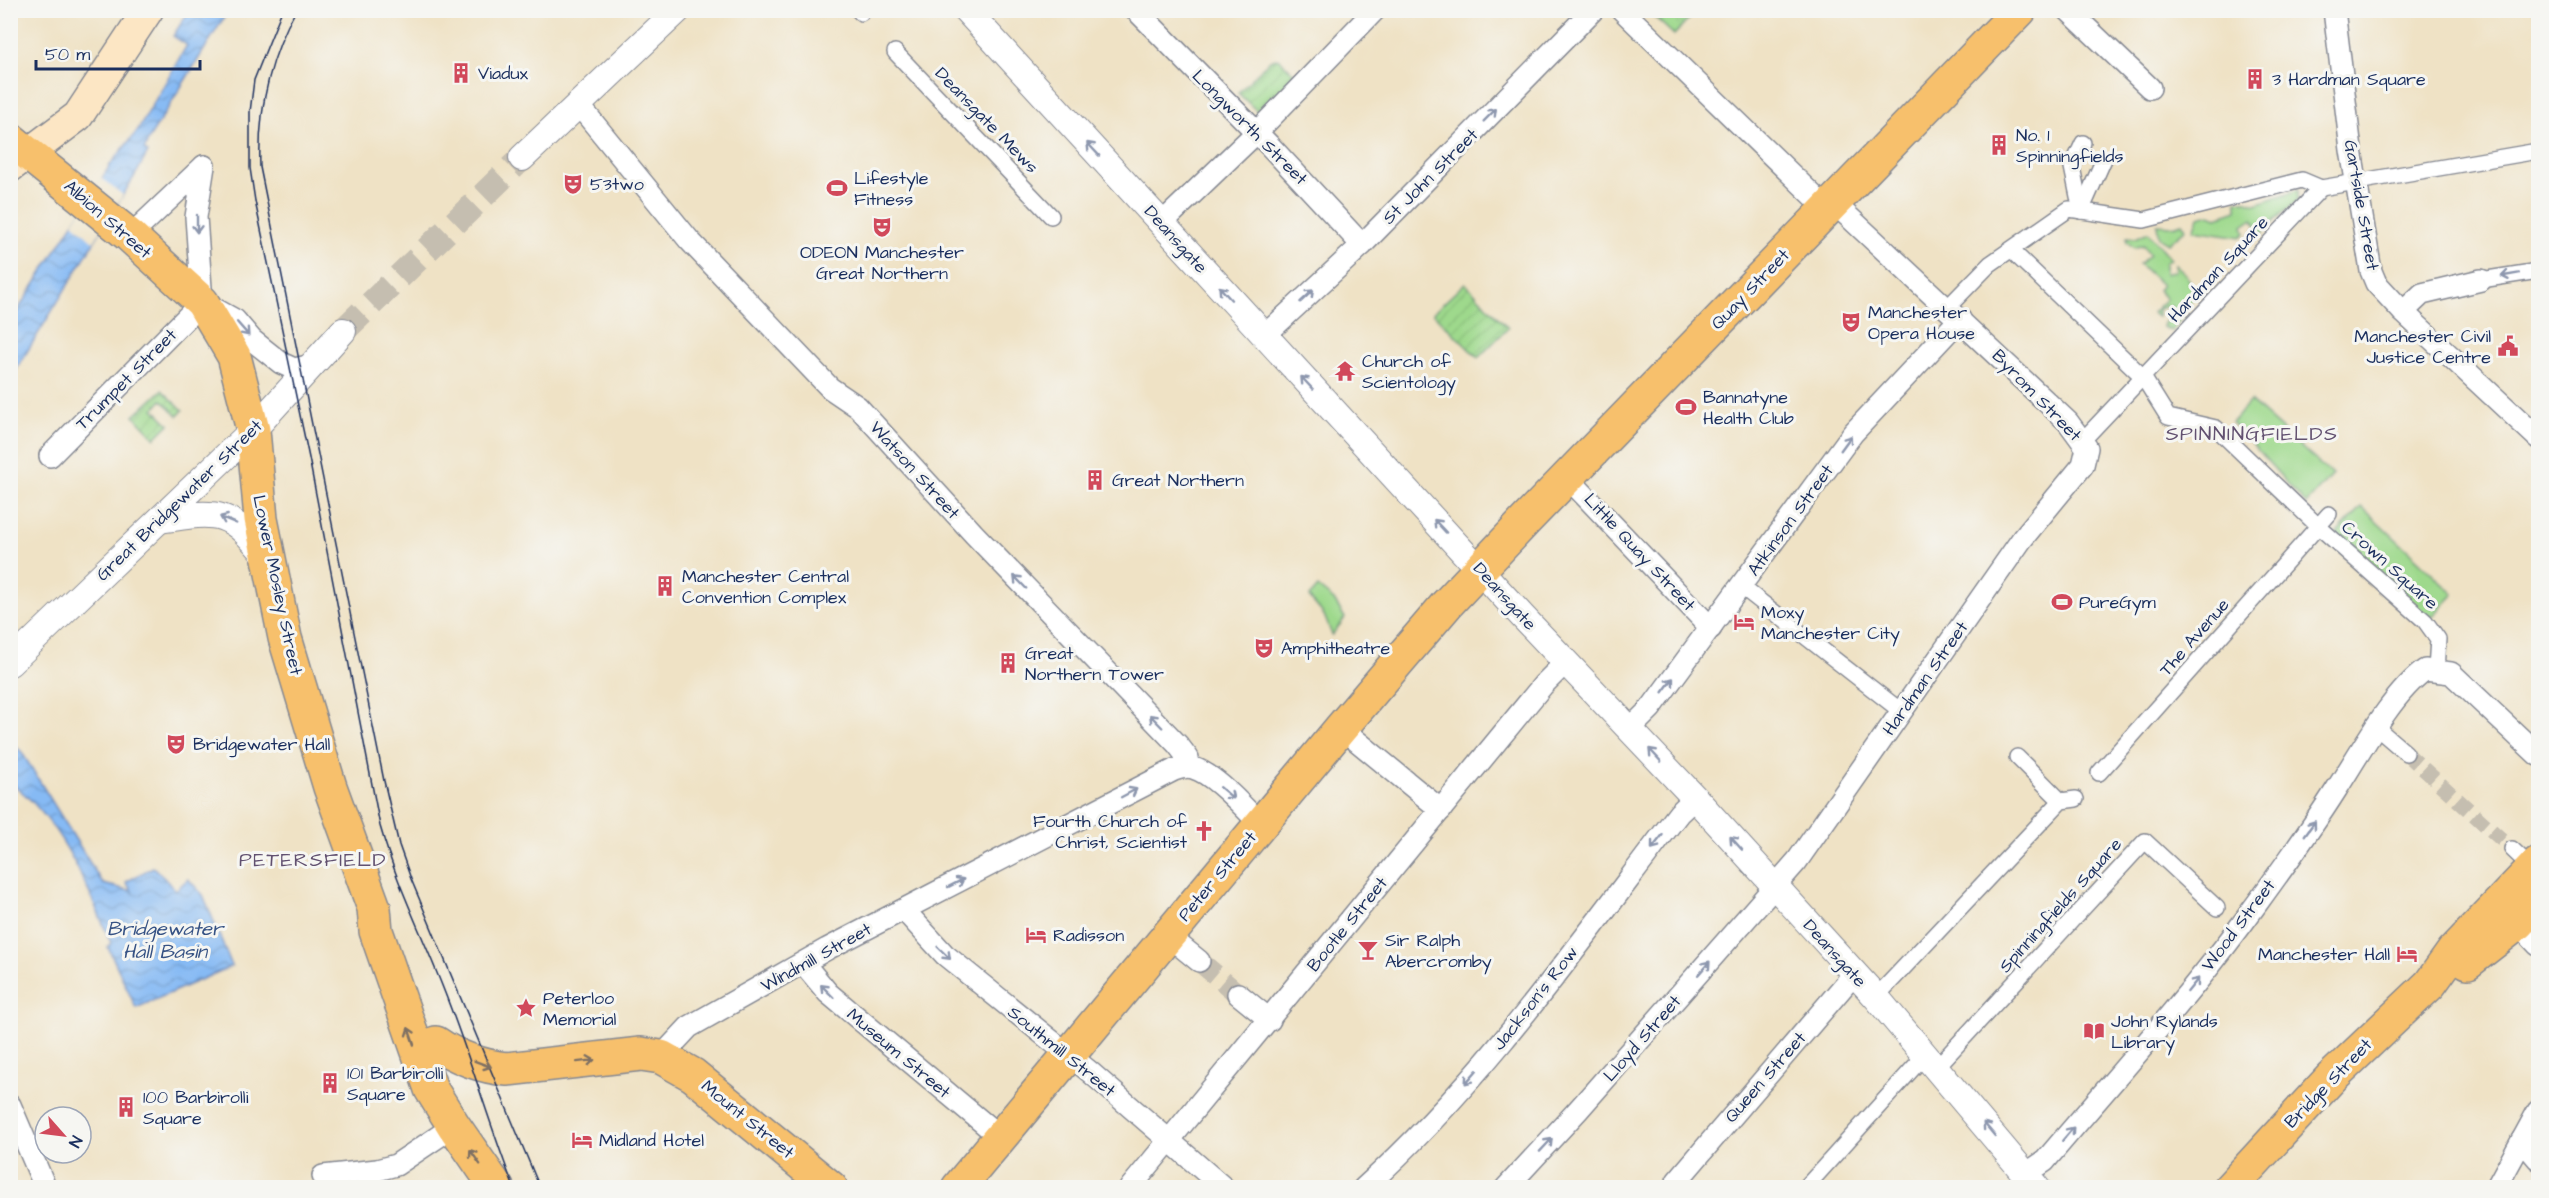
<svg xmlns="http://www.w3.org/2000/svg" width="2549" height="1198" viewBox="0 0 2549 1198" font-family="'Architects Daughter',sans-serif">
  <defs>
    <pattern id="park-tufts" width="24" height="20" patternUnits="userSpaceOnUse" patternTransform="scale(1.5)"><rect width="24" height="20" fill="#9ed98c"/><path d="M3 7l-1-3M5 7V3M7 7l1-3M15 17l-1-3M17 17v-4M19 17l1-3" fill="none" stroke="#88bb7b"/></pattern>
    <pattern id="garden-furrows" width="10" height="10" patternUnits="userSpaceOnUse" patternTransform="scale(1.5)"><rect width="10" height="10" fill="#9ed98c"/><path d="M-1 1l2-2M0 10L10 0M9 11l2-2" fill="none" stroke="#88bb7b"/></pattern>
    <pattern id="water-waves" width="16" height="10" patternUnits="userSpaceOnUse" patternTransform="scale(1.5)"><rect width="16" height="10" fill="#86baf4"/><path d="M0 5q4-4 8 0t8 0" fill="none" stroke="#6d98c9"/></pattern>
  </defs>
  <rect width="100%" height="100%" fill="#f6f6f2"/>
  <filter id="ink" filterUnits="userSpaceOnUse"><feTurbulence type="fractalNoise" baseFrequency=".0167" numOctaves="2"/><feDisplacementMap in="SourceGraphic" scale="12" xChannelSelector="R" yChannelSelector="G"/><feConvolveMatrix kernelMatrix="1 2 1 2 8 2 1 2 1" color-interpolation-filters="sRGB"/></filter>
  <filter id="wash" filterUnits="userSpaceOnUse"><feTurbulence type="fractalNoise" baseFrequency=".008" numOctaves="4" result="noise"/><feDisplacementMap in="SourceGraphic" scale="24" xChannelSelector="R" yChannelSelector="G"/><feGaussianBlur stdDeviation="1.35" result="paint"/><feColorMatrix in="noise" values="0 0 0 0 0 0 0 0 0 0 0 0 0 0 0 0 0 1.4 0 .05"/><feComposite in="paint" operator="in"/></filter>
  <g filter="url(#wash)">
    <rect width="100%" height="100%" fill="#efe2c5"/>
    <!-- grass -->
    <g fill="#9ed98c" stroke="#5c8475" stroke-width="1.5">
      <polygon points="2298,190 2298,201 2281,214 2257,238 2247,239 2257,227 2253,219 2243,226 2245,233 2241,237 2194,230 2199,217 2210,214 2217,217 2237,210 2237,201 2244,200 2256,204"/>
      <polygon points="2182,223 2186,229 2168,244 2159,237 2157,225 2173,226"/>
      <path d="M2148,232l22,27 -5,4v11l10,-3v-7c31,26 16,40 -3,67l-9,-4 1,-4 9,-6 -2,-12 -13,4v8l-6,-4 14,-14 -8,-9 4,-5 -23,-21 11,-9 -7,-10 -9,3 -7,-6v-5l9,1z"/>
      <polygon points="2250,401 2332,475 2306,504 2232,422"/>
      <polygon points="2362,507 2454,594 2429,620 2336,534"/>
      <polygon points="1318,587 1334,600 1345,618 1332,635 1324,615 1309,597"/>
    </g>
    <!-- park -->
    <polygon fill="url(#park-tufts)" stroke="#5c8475" stroke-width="1.5" points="1648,11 1697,11 1674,35"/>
    <!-- garden -->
    <g fill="url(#garden-furrows)" stroke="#5c8475" stroke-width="1.5">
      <polygon points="1279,59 1298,77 1265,111 1259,113 1238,93 1270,60"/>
      <polygon points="1465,283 1508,328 1478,358 1433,313"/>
      <polygon points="162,390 183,410 178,416 162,400 154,409 169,424 155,438 134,416"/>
    </g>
    <!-- water -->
    <g fill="url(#water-waves)" stroke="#5074a9" stroke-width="1.5">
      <polygon points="189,11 228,11 150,137 144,150 148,152 137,172 11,378 11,321 111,164 138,130 187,45 173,36"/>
      <path d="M11,743l10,8 82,133 29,7 -6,-9 27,-15 23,23 12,-11 15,16 29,71 -96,42 -28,-61 3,-4c-24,-57 -49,-122 -100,-160z"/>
    </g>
    <!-- pier -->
    <polygon fill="#efe2c5" points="101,178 123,195 94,242 73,223"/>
  </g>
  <g filter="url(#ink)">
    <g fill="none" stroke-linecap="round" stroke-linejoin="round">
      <!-- pedestrian-tunnel -->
      <polyline stroke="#c5beb0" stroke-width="15" stroke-dasharray="15 8" stroke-linecap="butt" points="2406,753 2512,849"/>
      <!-- minor-tunnel -->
      <polyline stroke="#c5beb0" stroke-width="21" stroke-dasharray="21 10" stroke-linecap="butt" points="1199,961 1238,994"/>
      <!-- tertiary-tunnel -->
      <polyline stroke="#c5beb0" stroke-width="26" stroke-dasharray="26 13" stroke-linecap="butt" points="343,331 522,158"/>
      <!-- pedestrian casing -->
      <g stroke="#858892" stroke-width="18">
        <g id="pedestrian">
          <polyline points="858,10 861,13"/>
          <polyline points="895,52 1051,216"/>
          <polyline points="2081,211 2072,167 2083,143"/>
          <polyline points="2081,211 2104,159"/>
          <polyline points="2011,250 2143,377 2168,417 2216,428 2318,526 2425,621 2438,639 2436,669"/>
          <polyline points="2481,280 2538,271"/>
          <polyline points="1948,307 1990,264 2069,209 2144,220 2302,180 2321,188 2538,151"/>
          <polyline points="2083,440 2321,188"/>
          <polyline points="1742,587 1902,712"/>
          <polyline points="2377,728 2406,753"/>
          <polyline points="2017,757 2061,801"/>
          <polyline points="2099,773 2329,514"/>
          <polyline points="2512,849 2534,870"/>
          <polyline points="1876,997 2061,801 2076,799"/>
          <polyline points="1936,1068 2145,841 2217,908"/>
          <polyline points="1805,1188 1925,1055"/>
        </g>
      </g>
      <!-- minor casing -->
      <g stroke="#858892" stroke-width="24">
        <g id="minor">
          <polyline points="1136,10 1269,145 1362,245"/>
          <polyline points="1622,10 1827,209"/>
          <polyline points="2068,10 2150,88"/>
          <polyline points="2334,10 2351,150 2371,271 2376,283 2403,312 2538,438"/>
          <polyline points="578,104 689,240 830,388 858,407 974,534 1178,745 1188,758 1189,767"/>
          <polyline points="1162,223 1257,132 1375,10"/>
          <polyline points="130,236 204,166"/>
          <polyline points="202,302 196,217 204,166"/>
          <polyline points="206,304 235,320 252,340 281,363 294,369 308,366"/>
          <polyline points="2403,312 2422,294 2481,280"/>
          <polyline points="1264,336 1362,245 1593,10"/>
          <polyline points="50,456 202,302"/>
          <polyline points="1568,478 1711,628"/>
          <polyline points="1341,728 1441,810"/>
          <polyline points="1630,729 1651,708 1853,433 1960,319"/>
          <polyline points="904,910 945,955 1090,1072 1224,1188"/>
          <polyline points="2510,915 2538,945"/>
          <polyline points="1167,935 1199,961"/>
          <polyline points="804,964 828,993 1000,1137"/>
          <polyline points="1238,994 1270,1020"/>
          <path d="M661,1057l28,-30 138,-78 347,-179c6,-2 12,-4 19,-2 20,5 53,41 67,56"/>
          <polyline points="10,1105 43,1182"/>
          <polyline points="2522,1140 2538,1159"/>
          <path d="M2026,1174l19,-13c66,-78 136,-155 197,-237 32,-44 65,-88 94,-134 23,-35 55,-96 89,-120l26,3 87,82"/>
          <polyline points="323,1176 377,1170 396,1165 454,1126"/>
          <polyline points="1677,1181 1854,974"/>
          <polyline points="1130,1188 1543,685 1566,662"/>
          <path d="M1364,1188c121,-109 216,-246 315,-375l16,-15"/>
          <polyline points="1506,1188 1579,1109 1797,861 2022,539 2083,465 2087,448 2068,422 1834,203"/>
          <polyline points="2496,1188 2538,1111"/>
        </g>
      </g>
      <!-- tertiary casing -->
      <g stroke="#858892" stroke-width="28">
        <g id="tertiary">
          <polyline points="966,10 1522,616 1695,798 1876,997 2037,1188"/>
          <polyline points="522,158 678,10"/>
          <path d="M160,520c61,-10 69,-10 109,39"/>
          <polyline points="10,663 253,430 343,331"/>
        </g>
      </g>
      <!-- secondary casing -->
      <g stroke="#858892" stroke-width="33">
        <polyline id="secondary" points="10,167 78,116 148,10"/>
      </g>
      <!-- primary casing -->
      <g stroke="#858892" stroke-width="36">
        <g id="primary">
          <polyline points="10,139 130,236 202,302 234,356 253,430 261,519 285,638 330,787 374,908 376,931 431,1089 454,1126 497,1188"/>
          <polyline points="2468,962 2518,923 2538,901"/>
          <path d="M436,1043c20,14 47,24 71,26l134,-15 20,3 32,18 138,113"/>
          <polyline points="958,1188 1341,728 1447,604 1526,520 2020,10"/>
          <polyline points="2230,1188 2332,1077 2430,984 2453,952 2538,863"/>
        </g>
      </g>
      <!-- pedestrian -->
      <use href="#pedestrian" stroke="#fff" stroke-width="15"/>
      <!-- minor -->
      <use href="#minor" stroke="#fff" stroke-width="21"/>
      <!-- tertiary -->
      <use href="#tertiary" stroke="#fff" stroke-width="26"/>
      <!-- secondary -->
      <use href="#secondary" stroke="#fce6c4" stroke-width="30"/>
      <!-- primary -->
      <use href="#primary" stroke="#f7c06c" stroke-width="33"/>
      <!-- tram -->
      <g stroke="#1b2f5e" stroke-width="1.5">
        <path d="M282,10l-28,70 -4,32v56l5,33 54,257 71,368c17,60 46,116 68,175 24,62 42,125 66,187"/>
        <path d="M296,10c-28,50 -38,101 -36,157l124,614 15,64 12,34 129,309"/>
      </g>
    </g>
    <!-- one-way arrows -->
    <defs><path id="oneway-shaft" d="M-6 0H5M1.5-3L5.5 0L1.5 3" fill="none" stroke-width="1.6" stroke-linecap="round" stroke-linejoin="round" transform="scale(1.5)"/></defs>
    <g stroke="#8d97ae">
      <use href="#oneway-shaft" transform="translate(1490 115) rotate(-45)"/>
      <use href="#oneway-shaft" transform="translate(1093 149) rotate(-133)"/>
      <use href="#oneway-shaft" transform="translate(197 224) rotate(90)"/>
      <use href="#oneway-shaft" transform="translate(2510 275) rotate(170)"/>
      <use href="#oneway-shaft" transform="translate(1225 293) rotate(-132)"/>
      <use href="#oneway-shaft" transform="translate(1307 296) rotate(-43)"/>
      <use href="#oneway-shaft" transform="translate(243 329) rotate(49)"/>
      <use href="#oneway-shaft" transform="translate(1307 383) rotate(-133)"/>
      <use href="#oneway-shaft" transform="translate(1846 443) rotate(-54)"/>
      <use href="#oneway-shaft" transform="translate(228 520) rotate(-157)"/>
      <use href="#oneway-shaft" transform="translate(1440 526) rotate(-133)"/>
      <use href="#oneway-shaft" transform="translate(1020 582) rotate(-134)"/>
      <use href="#oneway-shaft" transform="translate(1668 685) rotate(-53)"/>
      <use href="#oneway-shaft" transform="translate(1156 721) rotate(-134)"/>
      <use href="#oneway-shaft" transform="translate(1655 755) rotate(-133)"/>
      <use href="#oneway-shaft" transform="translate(1129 793) rotate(-28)"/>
      <use href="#oneway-shaft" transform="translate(1227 793) rotate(40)"/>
      <use href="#oneway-shaft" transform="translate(2310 828) rotate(-54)"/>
      <use href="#oneway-shaft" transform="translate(1657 842) rotate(128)"/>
      <use href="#oneway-shaft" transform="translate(1736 843) rotate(-132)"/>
      <use href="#oneway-shaft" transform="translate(956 883) rotate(-27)"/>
      <use href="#oneway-shaft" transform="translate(944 953) rotate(44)"/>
      <use href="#oneway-shaft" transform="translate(1704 968) rotate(-49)"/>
      <use href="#oneway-shaft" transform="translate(2193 985) rotate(-51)"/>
      <use href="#oneway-shaft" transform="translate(827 991) rotate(-135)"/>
      <use href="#oneway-shaft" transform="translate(1471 1077) rotate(131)"/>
      <use href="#oneway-shaft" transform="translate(1989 1129) rotate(-130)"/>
      <use href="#oneway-shaft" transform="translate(2068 1134) rotate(-50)"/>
      <use href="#oneway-shaft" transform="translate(1546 1145) rotate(-47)"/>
    </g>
    <g stroke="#7e7064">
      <use href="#oneway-shaft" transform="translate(411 1036) rotate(-109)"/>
      <use href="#oneway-shaft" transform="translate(586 1061) rotate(-7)"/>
      <use href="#oneway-shaft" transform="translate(483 1064) rotate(20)"/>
      <use href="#oneway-shaft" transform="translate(475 1157) rotate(-125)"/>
    </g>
  </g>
  <!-- icons -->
  <defs>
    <g id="building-bare" transform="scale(1.62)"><path d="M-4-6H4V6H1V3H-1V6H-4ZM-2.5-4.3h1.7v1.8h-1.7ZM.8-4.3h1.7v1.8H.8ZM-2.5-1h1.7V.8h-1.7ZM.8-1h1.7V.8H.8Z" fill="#d1495b" stroke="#f6f6f2" stroke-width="2.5" paint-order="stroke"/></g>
    <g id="theatre-bare" transform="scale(1.62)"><path d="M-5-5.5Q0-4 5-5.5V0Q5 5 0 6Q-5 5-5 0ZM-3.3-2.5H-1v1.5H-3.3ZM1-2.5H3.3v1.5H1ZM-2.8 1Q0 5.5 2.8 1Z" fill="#d1495b" stroke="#f6f6f2" stroke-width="2.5" paint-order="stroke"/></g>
    <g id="stadium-bare" transform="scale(1.62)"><path d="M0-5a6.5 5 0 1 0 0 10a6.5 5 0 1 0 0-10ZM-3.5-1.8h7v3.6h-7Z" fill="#d1495b" stroke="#f6f6f2" stroke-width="2.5" paint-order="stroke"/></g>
    <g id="civic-bare" transform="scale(1.62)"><path d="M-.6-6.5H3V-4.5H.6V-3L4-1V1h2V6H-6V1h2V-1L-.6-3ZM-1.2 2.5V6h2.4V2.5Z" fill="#d1495b" stroke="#f6f6f2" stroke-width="2.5" paint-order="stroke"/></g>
    <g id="temple-bare" transform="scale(1.62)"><path d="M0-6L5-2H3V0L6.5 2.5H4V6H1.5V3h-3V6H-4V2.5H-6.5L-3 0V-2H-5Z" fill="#d1495b" stroke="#f6f6f2" stroke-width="2.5" paint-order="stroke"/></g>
    <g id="hotel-bare" transform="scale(1.62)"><path d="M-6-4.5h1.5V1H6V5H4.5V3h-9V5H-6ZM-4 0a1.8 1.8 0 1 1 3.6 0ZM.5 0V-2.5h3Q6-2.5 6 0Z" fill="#d1495b" stroke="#f6f6f2" stroke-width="2.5" paint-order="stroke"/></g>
    <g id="church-bare" transform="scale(1.62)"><path d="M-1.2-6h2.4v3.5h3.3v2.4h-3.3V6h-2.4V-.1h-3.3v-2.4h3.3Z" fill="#d1495b" stroke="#f6f6f2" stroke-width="2.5" paint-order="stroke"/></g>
    <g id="bar-bare" transform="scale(1.62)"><path d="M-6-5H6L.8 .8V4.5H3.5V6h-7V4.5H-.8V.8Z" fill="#d1495b" stroke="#f6f6f2" stroke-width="2.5" paint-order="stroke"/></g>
    <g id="sight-bare" transform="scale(1.62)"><path d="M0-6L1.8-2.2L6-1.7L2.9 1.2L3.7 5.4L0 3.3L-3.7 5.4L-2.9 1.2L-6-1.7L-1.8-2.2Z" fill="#d1495b" stroke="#f6f6f2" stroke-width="2.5" paint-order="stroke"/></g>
    <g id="library-bare" transform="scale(1.62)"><path d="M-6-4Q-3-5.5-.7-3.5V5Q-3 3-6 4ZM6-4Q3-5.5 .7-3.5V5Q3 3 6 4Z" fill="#d1495b" stroke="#f6f6f2" stroke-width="2.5" paint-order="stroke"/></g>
  </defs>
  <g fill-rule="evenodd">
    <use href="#building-bare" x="461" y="73"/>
    <use href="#building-bare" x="2255" y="79"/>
    <use href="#building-bare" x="1999" y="145"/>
    <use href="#theatre-bare" x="573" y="184"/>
    <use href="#stadium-bare" x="837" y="188"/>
    <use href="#theatre-bare" x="882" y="227"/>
    <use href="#theatre-bare" x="1851" y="322"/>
    <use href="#civic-bare" x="2508" y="346"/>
    <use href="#temple-bare" x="1345" y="371"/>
    <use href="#stadium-bare" x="1686" y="407"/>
    <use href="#building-bare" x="1095" y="480"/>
    <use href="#building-bare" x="665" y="586"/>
    <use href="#stadium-bare" x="2062" y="602"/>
    <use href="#hotel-bare" x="1744" y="622"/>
    <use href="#theatre-bare" x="1264" y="648"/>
    <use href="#building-bare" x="1008" y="663"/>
    <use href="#theatre-bare" x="176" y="744"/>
    <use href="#church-bare" x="1204" y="831"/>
    <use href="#hotel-bare" x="1036" y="935"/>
    <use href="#bar-bare" x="1368" y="950"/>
    <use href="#hotel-bare" x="2407" y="954"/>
    <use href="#sight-bare" x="526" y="1008"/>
    <use href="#library-bare" x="2094" y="1031"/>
    <use href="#building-bare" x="330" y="1083"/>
    <use href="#building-bare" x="126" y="1107"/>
    <use href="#hotel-bare" x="582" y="1140"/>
  </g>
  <g text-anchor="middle" stroke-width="6" stroke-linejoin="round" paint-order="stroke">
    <!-- poi labels -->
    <g font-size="18" fill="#1b2f5e" stroke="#f6f6f2" text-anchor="start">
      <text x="478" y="79">Viadux</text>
      <text x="2272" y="85">3 Hardman Square</text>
      <text x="2016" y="141">No. 1<tspan x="2016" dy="21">Spinningfields</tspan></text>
      <text x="854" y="184">Lifestyle<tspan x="854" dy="21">Fitness</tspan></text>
      <text x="590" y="190">53two</text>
      <text x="882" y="258" text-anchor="middle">ODEON Manchester<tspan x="882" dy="21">Great Northern</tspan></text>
      <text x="1868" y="318">Manchester<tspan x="1868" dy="21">Opera House</tspan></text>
      <text x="2491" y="342" text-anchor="end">Manchester Civil<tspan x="2491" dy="21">Justice Centre</tspan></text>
      <text x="1362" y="367">Church of<tspan x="1362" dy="21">Scientology</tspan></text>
      <text x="1703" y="403">Bannatyne<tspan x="1703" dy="21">Health Club</tspan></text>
      <text x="1112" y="486">Great Northern</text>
      <text x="682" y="582">Manchester Central<tspan x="682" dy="21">Convention Complex</tspan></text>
      <text x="2079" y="608">PureGym</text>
      <text x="1761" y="618">Moxy<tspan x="1761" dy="21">Manchester City</tspan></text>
      <text x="1281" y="654">Amphitheatre</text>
      <text x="1025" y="659">Great<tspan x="1025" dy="21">Northern Tower</tspan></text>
      <text x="193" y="750">Bridgewater Hall</text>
      <text x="1187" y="827" text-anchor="end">Fourth Church of<tspan x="1187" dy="21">Christ, Scientist</tspan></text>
      <text x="1053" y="941">Radisson</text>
      <text x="1385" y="946">Sir Ralph<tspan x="1385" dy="21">Abercromby</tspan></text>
      <text x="2390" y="960" text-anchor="end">Manchester Hall</text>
      <text x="543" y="1004">Peterloo<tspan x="543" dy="21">Memorial</tspan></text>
      <text x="2111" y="1027">John Rylands<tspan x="2111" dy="21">Library</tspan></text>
      <text x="347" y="1079">101 Barbirolli<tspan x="347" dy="21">Square</tspan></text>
      <text x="143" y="1103">100 Barbirolli<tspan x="143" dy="21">Square</tspan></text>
      <text x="599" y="1146">Midland Hotel</text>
    </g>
    <!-- street labels -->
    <g font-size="18" fill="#1b2f5e" stroke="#f6f6f2">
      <text transform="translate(987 120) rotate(46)" y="6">Deansgate Mews</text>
      <text transform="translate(1250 127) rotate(45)" y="6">Longworth Street</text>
      <text transform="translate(1430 176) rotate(-45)" y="6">St John Street</text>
      <text transform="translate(2362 205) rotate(80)" y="6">Gartside Street</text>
      <text transform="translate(108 219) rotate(41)" y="6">Albion Street</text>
      <text transform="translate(1176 239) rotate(48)" y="6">Deansgate</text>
      <text transform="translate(2218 269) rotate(-47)" y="6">Hardman Square</text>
      <text transform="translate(1750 289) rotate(-46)" y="6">Quay Street</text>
      <text transform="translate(126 379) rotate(-45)" y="6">Trumpet Street</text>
      <text transform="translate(2037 395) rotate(46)" y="6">Byrom Street</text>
      <text transform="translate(915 470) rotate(48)" y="6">Watson Street</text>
      <text transform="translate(179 500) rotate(-44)" y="6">Great Bridgewater Street</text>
      <text transform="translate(1790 520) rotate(-54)" y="6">Atkinson Street</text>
      <text transform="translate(1640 552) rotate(47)" y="6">Little Quay Street</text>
      <text transform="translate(2390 565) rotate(42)" y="6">Crown Square</text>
      <text transform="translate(278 585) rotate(78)" y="6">Lower Mosley Street</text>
      <text transform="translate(1505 596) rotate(48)" y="6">Deansgate</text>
      <text transform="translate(2194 637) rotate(-49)" y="6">The Avenue</text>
      <text transform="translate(1925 678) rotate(-55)" y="6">Hardman Street</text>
      <text transform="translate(1217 876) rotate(-50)" y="6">Peter Street</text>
      <text transform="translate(2060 905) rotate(-48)" y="6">Spinningfields Square</text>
      <text transform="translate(1347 924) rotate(-51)" y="6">Bootle Street</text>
      <text transform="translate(2238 925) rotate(-53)" y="6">Wood Street</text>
      <text transform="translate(1835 953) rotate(48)" y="6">Deansgate</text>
      <text transform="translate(816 957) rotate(-29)" y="6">Windmill Street</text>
      <text transform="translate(1535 998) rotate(-52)" y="6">Jackson's Row</text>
      <text transform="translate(1642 1038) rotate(-49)" y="6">Lloyd Street</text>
      <text transform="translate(1062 1051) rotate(39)" y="6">Southmill Street</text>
      <text transform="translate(899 1053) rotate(40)" y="6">Museum Street</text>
      <text transform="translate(1765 1077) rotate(-49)" y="6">Queen Street</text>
      <text transform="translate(2328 1083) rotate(-46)" y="6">Bridge Street</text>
      <text transform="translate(748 1119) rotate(39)" y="6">Mount Street</text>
    </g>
    <!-- neighbourhood labels -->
    <g font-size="20" letter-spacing="1.5" fill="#625170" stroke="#f6f6f2">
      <text x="2252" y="440">SPINNINGFIELDS</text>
      <text x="313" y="866">PETERSFIELD</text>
    </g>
    <!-- water labels -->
    <g font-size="20" font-style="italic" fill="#365284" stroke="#f6f6f2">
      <text x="165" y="935">Bridgewater<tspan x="165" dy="23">Hall Basin</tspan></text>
    </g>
  </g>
  <!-- margin -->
  <rect width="2549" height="1198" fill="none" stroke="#f6f6f2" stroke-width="36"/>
  <!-- north arrow -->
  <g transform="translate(63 1135) rotate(118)"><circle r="28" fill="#f6f6f2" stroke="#9ea6b7" stroke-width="1.5"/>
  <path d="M0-4.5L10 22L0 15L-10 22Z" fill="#d1495b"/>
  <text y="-9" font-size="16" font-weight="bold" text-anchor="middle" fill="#1b2f5e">N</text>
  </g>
  <!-- scale -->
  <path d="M36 60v9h164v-9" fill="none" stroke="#1b2f5e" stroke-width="3"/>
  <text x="45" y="60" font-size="18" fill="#1b2f5e" stroke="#f6f6f2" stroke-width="4.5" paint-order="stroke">50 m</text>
</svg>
